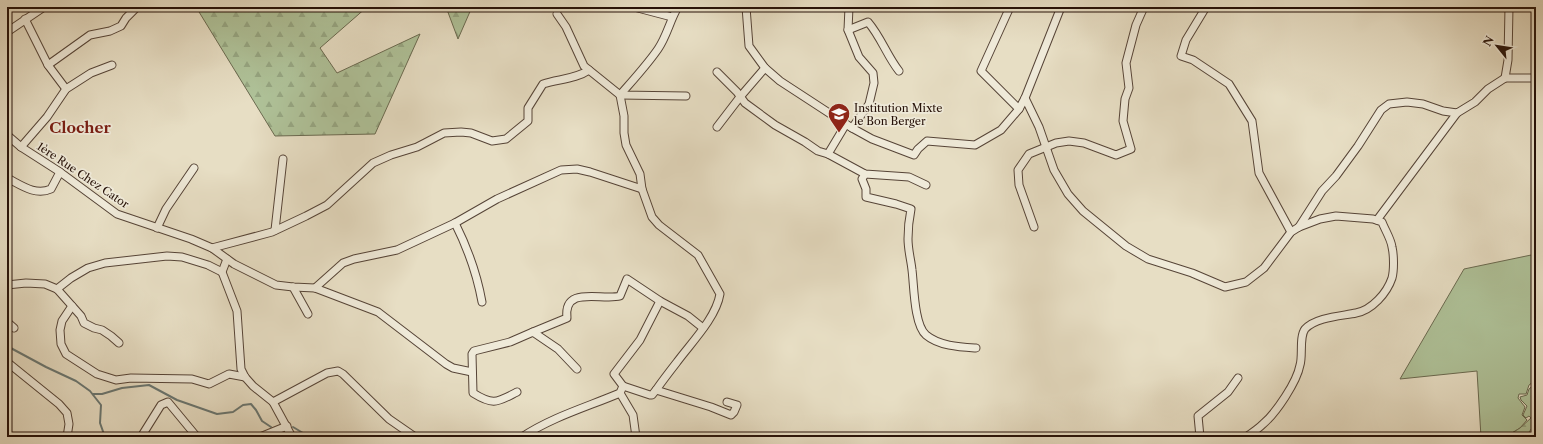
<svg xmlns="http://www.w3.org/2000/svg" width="1543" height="444" viewBox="0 0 1543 444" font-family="'Libre Caslon Text',serif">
  <defs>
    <pattern id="forest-firs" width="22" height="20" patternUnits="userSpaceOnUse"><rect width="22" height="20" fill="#afc299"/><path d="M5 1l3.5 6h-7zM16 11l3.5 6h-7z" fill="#96a682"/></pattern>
  </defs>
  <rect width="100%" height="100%" fill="#e7dec4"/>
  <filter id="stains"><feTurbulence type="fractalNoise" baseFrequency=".005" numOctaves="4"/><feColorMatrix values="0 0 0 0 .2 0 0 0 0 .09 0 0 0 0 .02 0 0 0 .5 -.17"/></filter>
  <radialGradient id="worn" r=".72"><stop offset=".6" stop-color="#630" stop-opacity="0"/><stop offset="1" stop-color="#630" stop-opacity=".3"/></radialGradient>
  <!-- grass -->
  <polygon fill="#afc299" stroke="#6a6a50" points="1536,254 1536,380 1529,385 1526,394 1519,394 1518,398 1525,407 1522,415 1527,420 1520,428 1505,437 1481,437 1477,371 1400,379 1464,269"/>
  <!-- forest -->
  <g fill="url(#forest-firs)" stroke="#6a6a50">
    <polygon points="196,7 367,7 320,48 337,73 420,34 375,134 275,136"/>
    <polygon points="446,7 472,7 458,39"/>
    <polygon points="1536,383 1536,410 1534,415 1535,420 1532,428 1529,432 1528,437 1506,437 1520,428 1531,418 1529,416 1526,418 1523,415 1527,406 1521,400 1520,397 1527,395 1529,389"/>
  </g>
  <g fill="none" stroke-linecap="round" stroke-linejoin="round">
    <!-- stream -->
    <g stroke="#6a7772" stroke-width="2">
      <polyline points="7,346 46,367 76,381 90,391 101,405 100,423 105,437"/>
      <polyline points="93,394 102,394 122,388 149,385 177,400 217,414 233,412 243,405 251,404 256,410 262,421 271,427"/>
      <polyline points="293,427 303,433 308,437"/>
    </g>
    <!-- minor casing -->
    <g stroke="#564437" stroke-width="9">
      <g id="minor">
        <polyline points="634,7 672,17"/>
        <polyline points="746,7 749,46 765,68 780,81 852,128 872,139 914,155 918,149 927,141 975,145 1001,130 1019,109 1025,98 1061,7"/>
        <polyline points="849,7 848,30 859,57 873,73 874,83 869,104 852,128"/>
        <polyline points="1010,7 981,71 1019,109"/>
        <polyline points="1206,7 1186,40 1181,56 1193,60 1229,84 1252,121 1259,173 1291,232"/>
        <polyline points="557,14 566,27 584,66 620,95 686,96"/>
        <polyline points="25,19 48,65 66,89"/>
        <path d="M848,30l20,-8c13,15 19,34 31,49"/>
        <polyline points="7,32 44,7"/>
        <polyline points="48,65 90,35 110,31 121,26 126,18 137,7"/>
        <polyline points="717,72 737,92 745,103 775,125 805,142 818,151 828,154 865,174 909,177 926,185"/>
        <polyline points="1505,78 1508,60 1509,7"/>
        <path d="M1025,98l14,29 15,43 14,24 15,17 43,35 22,13 44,14 33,14 21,-5 18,-14 27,-36 8,-5 21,-8 16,-3 37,3 9,3c3,8 9,17 10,25 2,9 2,23 0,31 -5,15 -20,32 -36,35 -14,3 -40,4 -51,16 -6,8 -2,27 -5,36 -3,17 -24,48 -37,59 -5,5 -11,9 -17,13"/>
        <polyline points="717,127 740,97 765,68"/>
        <polyline points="7,135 21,147 60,172 117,214 191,239 212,248 234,264 276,285 293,287 315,288 378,312 446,364 453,368 472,372"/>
        <polyline points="21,147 47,117 66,89 91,73 112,65"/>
        <polyline points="828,154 846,124"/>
        <path d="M865,174l-3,5 4,10v8l30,7 15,5c-2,10 -3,20 -3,30 0,11 3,21 4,31 2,15 2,55 14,65 13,11 34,12 50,13"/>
        <path d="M7,178c14,7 28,18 44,11l9,-17"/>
        <polyline points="1377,220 1457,113"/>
        <path d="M455,223c13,26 22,51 27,79"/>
        <polyline points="1034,227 1019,185 1018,170 1029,154 1056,143 1069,141 1084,143 1116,155 1131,149 1123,121 1125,99 1129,88 1126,63 1136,25 1144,7"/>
        <polyline points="1299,227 1322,191 1336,176 1358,146 1381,110 1389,104 1407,102 1423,104 1443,111 1457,113 1475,102 1488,89 1505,78 1536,78"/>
        <polyline points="157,228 166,209 194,168"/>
        <polyline points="275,230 283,159"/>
        <path d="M212,248l60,-16 34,-16 21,-11 46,-42 18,-8 26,-8 27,-14 17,-1 10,1 21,8 14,-2 22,-18v-13l15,-24c16,-5 33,-5 46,-14"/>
        <polyline points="227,259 222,272 237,311 241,369 245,377 253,386 273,402 292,437"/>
        <polyline points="7,285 26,283 45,284 57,289 81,316 84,323 94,328 102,330 111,336 119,343"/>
        <polyline points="293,287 308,314"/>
        <polyline points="315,288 343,263 354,259 397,250 455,223 497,199 561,170 577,169 590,172 642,189"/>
        <polyline points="57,289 71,278 88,268 105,263 167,256 182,257 208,265 222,272"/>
        <path d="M660,301l-20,39 -26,34 9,12 27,9h2l4,-5c7,-10 14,-19 21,-28 14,-19 39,-44 43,-68l-22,-39 -39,-30 -7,-8 -10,-28 -2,-15 -14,-29 -2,-12v-17l-4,-21c13,-15 27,-30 38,-46 9,-13 12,-29 20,-42"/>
        <polyline points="72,306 62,321 60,330 61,344 66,354 97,374 116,380 131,378 192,379 209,384 229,374 245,377"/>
        <polyline points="7,322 14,328"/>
        <path d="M533,332l34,-14c-4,-33 35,-17 53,-22l7,-17 33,22 28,15 15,12"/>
        <polyline points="7,362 59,404 67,413 69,424 67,437"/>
        <polyline points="656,390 711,407 731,415 734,412 737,405 727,402"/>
        <path d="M517,392c-20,10 -23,14 -44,1l-1,-39 2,-3 36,-9 23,-10 25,17 19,20"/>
        <polyline points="620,393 633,415 636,437"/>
        <polyline points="273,402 327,373 338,371 343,374 389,419 415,437"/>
        <polyline points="141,437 161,405 168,402 197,437"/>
        <polyline points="260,437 287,426"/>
        <path d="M522,437c30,-20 65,-30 98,-44l3,-7"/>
        <polyline points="1200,437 1198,416 1228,392 1238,378"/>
      </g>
    </g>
    <!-- minor -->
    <use href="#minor" stroke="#efead9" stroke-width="7"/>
  </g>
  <!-- icons -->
  <defs>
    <g id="school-pin" transform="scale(1.15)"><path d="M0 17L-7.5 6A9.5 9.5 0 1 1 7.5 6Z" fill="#8f2418" stroke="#efead9"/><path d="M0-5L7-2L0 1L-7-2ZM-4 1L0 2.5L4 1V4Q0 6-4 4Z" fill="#fff"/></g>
  </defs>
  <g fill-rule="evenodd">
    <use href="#school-pin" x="839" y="114"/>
  </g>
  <g text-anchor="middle" stroke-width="3.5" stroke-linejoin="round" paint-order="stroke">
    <!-- poi labels -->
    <g font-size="11" fill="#261108" stroke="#efead9" text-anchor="start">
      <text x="854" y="112">Institution Mixte<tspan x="854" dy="13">le Bon Berger</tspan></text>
    </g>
    <!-- street labels -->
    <g font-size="11" fill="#261108" stroke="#efead9">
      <text transform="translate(83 175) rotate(34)" y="4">1ère Rue Chez Cator</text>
    </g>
    <!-- district labels -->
    <g font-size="15" font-weight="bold" fill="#7a1f14" stroke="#efead9">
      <text x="80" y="133">Clocher</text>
    </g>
  </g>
  <!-- margin -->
  <rect width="1543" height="444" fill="none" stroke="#e7dec4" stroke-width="24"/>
  <rect x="8" y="8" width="1527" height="428" fill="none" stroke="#261108" stroke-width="2"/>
  <rect x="12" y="12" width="1519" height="420" fill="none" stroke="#261108"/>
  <!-- north arrow -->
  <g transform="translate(1497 46) rotate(300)" stroke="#efead9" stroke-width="3" paint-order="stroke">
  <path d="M0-3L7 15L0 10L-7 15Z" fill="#261108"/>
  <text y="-6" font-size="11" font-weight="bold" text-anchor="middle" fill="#261108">N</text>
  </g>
  <rect width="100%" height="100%" filter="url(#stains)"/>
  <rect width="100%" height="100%" fill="url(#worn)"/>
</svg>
